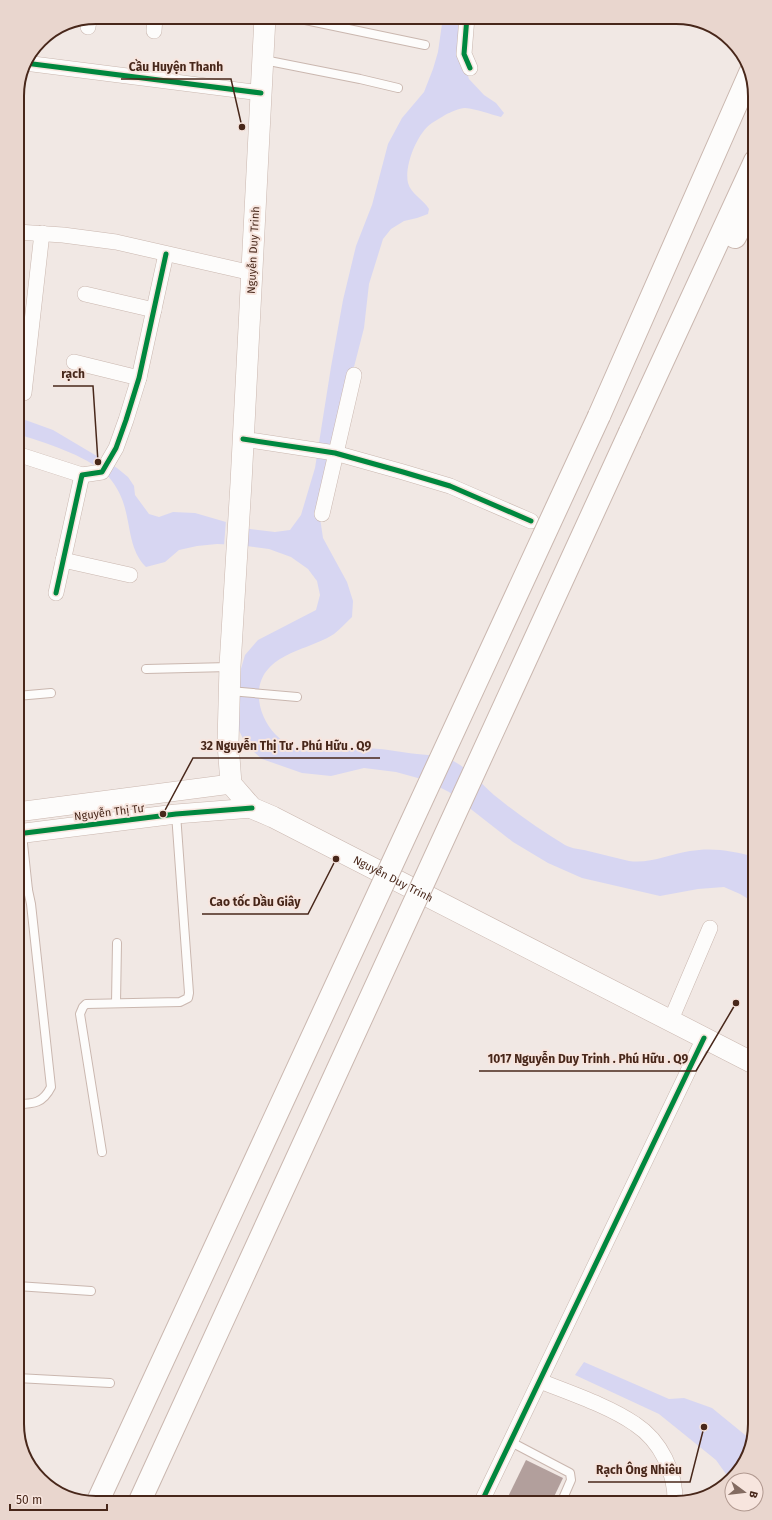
<svg xmlns="http://www.w3.org/2000/svg" width="772" height="1520" viewBox="0 0 772 1520" font-family="'Fira Sans',sans-serif">
  <rect width="100%" height="100%" fill="#f1e8e4"/>
  <!-- water -->
  <g fill="#d7d6f2">
    <path d="M443,17h21l-2,39 7,23 15,16 12,8 8,10 -3,4c-12,-3 -24,-8 -36,-9 -6,0 -14,4 -20,7 -4,3 -9,5 -13,8 -15,10 -28,43 -24,60 3,11 16,17 21,26l-1,5 -11,4 -13,3 -13,8 -8,10 -14,45 -5,44 -19,74 -25,116 3,20 24,44 6,19 -1,16c-5,5 -12,12 -18,17 -26,17 -72,19 -75,58 -2,30 25,60 55,60 16,0 32,-5 48,-4 19,0 37,4 55,6 7,1 14,1 21,2 24,4 39,24 56,39 22,18 46,35 71,50 7,4 16,4 23,6 14,3 27,7 41,10 21,3 41,-7 61,-10 22,-4 44,0 65,6v46l-15,-9 -16,-7 -26,2 -38,7 -78,-18 -34,-15 -35,-21 -64,-50 -24,-12 -29,-8 -32,-4 -33,8 -29,-3 -40,-14 -16,-14 -10,-21v-22l4,-30 5,-17 13,-15 58,-30 4,-15 -3,-14 -9,-12 -17,-12 -22,-8 -30,-4 -22,-1 -20,2 -18,4 -14,12 -19,5c-17,-17 -15,-40 -22,-62 -3,-11 -10,-23 -18,-31 -21,-19 -62,-32 -89,-40v-17l36,13 64,38 11,9 6,9 1,9 14,19 10,3 14,-5 22,1 55,16 25,3 15,-2 11,-15 14,-47 16,-101 12,-67 13,-54 16,-41 16,-61 14,-26 22,-26 9,-23 5,-17z"/>
    <polygon points="584,1362 669,1399 684,1398 712,1408 750,1439 741,1468 726,1481 726,1474 716,1460 659,1414 575,1375"/>
  </g>
  <!-- pier -->
  <polygon fill="#f1e8e4" points="226,520 241,525 240,547 224,546"/>
  <!-- building -->
  <polygon fill="#b29f9c" points="526,1460 563,1478 551,1503 505,1503"/>
  <g fill="none" stroke-linecap="round" stroke-linejoin="round">
    <!-- service casing -->
    <g stroke="#cab7af" stroke-width="10">
      <g id="service">
        <polyline points="291,17 425,45"/>
        <polyline points="264,60 360,79 398,88"/>
        <polyline points="146,669 229,667"/>
        <polyline points="230,691 297,697"/>
        <polyline points="17,696 51,693"/>
        <polyline points="22,834 28,890"/>
        <polyline points="116,1003 117,943"/>
        <path d="M17,1104c17,0 26,-1 34,-17l-20,-183 -3,-14 -11,1"/>
        <polyline points="102,1152 80,1014 83,1007 86,1004 180,1002 188,998 189,993 176,814"/>
        <polyline points="17,1286 91,1291"/>
        <polyline points="17,1378 110,1383"/>
        <polyline points="511,1442 570,1473 571,1480 561,1503"/>
      </g>
    </g>
    <!-- minor casing -->
    <g stroke="#cab7af" stroke-width="16">
      <g id="minor">
        <polyline points="467,17 464,54 470,68"/>
        <polyline points="88,27 89,19"/>
        <polyline points="154,31 155,17"/>
        <polyline points="25,63 261,93"/>
        <polyline points="17,232 63,235 116,242 252,273"/>
        <polyline points="85,294 154,310"/>
        <polyline points="74,362 139,378"/>
        <polyline points="24,393 42,233"/>
        <polyline points="243,439 335,453 403,472 450,486 531,521"/>
        <polyline points="17,454 82,475"/>
        <polyline points="322,514 354,375"/>
        <polyline points="63,560 130,575"/>
        <polyline points="56,593 82,475 102,472 116,448 126,420 139,378 166,254"/>
        <polyline points="670,1022 710,928"/>
        <path d="M540,1381c30,12 69,25 95,43 26,17 41,49 40,79"/>
        <polyline points="481,1503 704,1038"/>
      </g>
    </g>
    <!-- tertiary casing -->
    <g stroke="#cab7af" stroke-width="20">
      <g id="tertiary">
        <polyline points="17,812 231,784"/>
        <polyline points="17,834 176,814 252,808"/>
      </g>
    </g>
    <!-- secondary casing -->
    <g stroke="#cab7af" stroke-width="22">
      <g id="secondary">
        <path id="s1" d="M265,17l-24,466 -11,183 -2,77 3,41 21,24 21,9 482,247"/>
      </g>
    </g>
    <!-- motorway casing -->
    <g stroke="#cab7af" stroke-width="24">
      <g id="motorway">
        <polyline points="735,237 755,199"/>
        <polyline points="599,416 750,73"/>
        <polyline points="630,432 755,161"/>
      </g>
    </g>
    <!-- service -->
    <use href="#service" stroke="#fdfcfb" stroke-width="8"/>
    <!-- minor -->
    <use href="#minor" stroke="#fdfcfb" stroke-width="15"/>
    <!-- tertiary -->
    <use href="#tertiary" stroke="#fdfcfb" stroke-width="19"/>
    <!-- secondary -->
    <use href="#secondary" stroke="#fdfcfb" stroke-width="21"/>
    <!-- motorway -->
    <use href="#motorway" stroke="#fdfcfb" stroke-width="22"/>
    <!-- motorway-bridge casing -->
    <g stroke="#cab7af" stroke-width="24" stroke-linecap="butt">
      <g id="motorway-bridge">
        <polyline points="97,1503 599,416"/>
        <polyline points="139,1503 630,432"/>
      </g>
    </g>
    <!-- motorway-bridge -->
    <use href="#motorway-bridge" stroke="#fdfcfb" stroke-width="22"/>
    <!-- cycleway casing -->
    <g stroke="#f7e5de" stroke-width="8">
      <g id="cycleway">
        <polyline points="467,17 464,54 470,68"/>
        <polyline points="25,63 261,93"/>
        <polyline points="243,439 335,453 403,472 450,486 531,521"/>
        <polyline points="56,593 82,475 102,472 116,448 126,420 139,378 166,254"/>
        <polyline points="17,834 176,814 252,808"/>
        <polyline points="481,1503 704,1038"/>
      </g>
    </g>
    <!-- cycleway -->
    <use href="#cycleway" stroke="#00873e" stroke-width="5"/>
  </g>
  <g text-anchor="middle" stroke-width="4" stroke-linejoin="round" paint-order="stroke">
    <!-- street labels -->
    <g font-size="11" fill="#48271a" stroke="#f7e5de">
      <text transform="translate(253 250) rotate(-87)" y="4">Nguyễn Duy Trinh</text>
      <text transform="translate(109 812) rotate(-7)" y="4">Nguyễn Thị Tư</text>
      <text dy="4" stroke="none"><textPath href="#s1" startOffset="958">Nguyễn Duy Trinh</textPath></text>
    </g>
  </g>
  <!-- crop -->
  <path d="M0 0H772V1520H0ZM96 24H676A72 72 0 0 1 748 96V1424A72 72 0 0 1 676 1496H96A72 72 0 0 1 24 1424V96A72 72 0 0 1 96 24Z" fill="#e9d6ce" fill-rule="evenodd"/>
  <path fill="none" stroke="#48271a" stroke-width="2" d="M96 24H676A72 72 0 0 1 748 96V1424A72 72 0 0 1 676 1496H96A72 72 0 0 1 24 1424V96A72 72 0 0 1 96 24Z"/>
  <!-- callouts -->
  <path fill="none" stroke="#48271a" stroke-width="1.5" d="M242 127L231 79H121M98 462L93 386H53M163 814L193 758H380M336 859L308 914H202M736 1003L696 1071H479M704 1427L690 1482H588"/>
  <g fill="#48271a" stroke="#f7e5de" stroke-width="1.5">
    <circle cx="242" cy="127" r="4"/>
    <circle cx="98" cy="462" r="4"/>
    <circle cx="163" cy="814" r="4"/>
    <circle cx="336" cy="859" r="4"/>
    <circle cx="736" cy="1003" r="4"/>
    <circle cx="704" cy="1427" r="4"/>
  </g>
  <g font-size="12" text-anchor="middle" font-weight="bold" fill="#48271a" stroke="#f7e5de" stroke-width="4" stroke-linejoin="round" paint-order="stroke">
    <text x="176" y="71">Cầu Huyện Thanh</text>
    <text x="73" y="378">rạch</text>
    <text x="286" y="750">32 Nguyễn Thị Tư . Phú Hữu . Q9</text>
    <text x="255" y="906">Cao tốc Dầu Giây</text>
    <text x="588" y="1063">1017 Nguyễn Duy Trinh . Phú Hữu . Q9</text>
    <text x="639" y="1474">Rạch Ông Nhiêu</text>
  </g>
  <!-- north arrow -->
  <g transform="translate(744 1492) rotate(105)"><circle r="19" fill="#f7e5de" stroke="#b19990"/>
  <path d="M0-3L7 15L0 10L-7 15Z" fill="#836b61"/>
  <text y="-6" font-size="11" font-weight="bold" text-anchor="middle" fill="#48271a">B</text>
  </g>
  <!-- scale -->
  <path d="M10 1504v6h97v-6" fill="none" stroke="#48271a" stroke-width="2"/>
  <text x="16" y="1504" font-size="12" fill="#48271a" stroke="#f7e5de" stroke-width="3" paint-order="stroke">50 m</text>
</svg>
